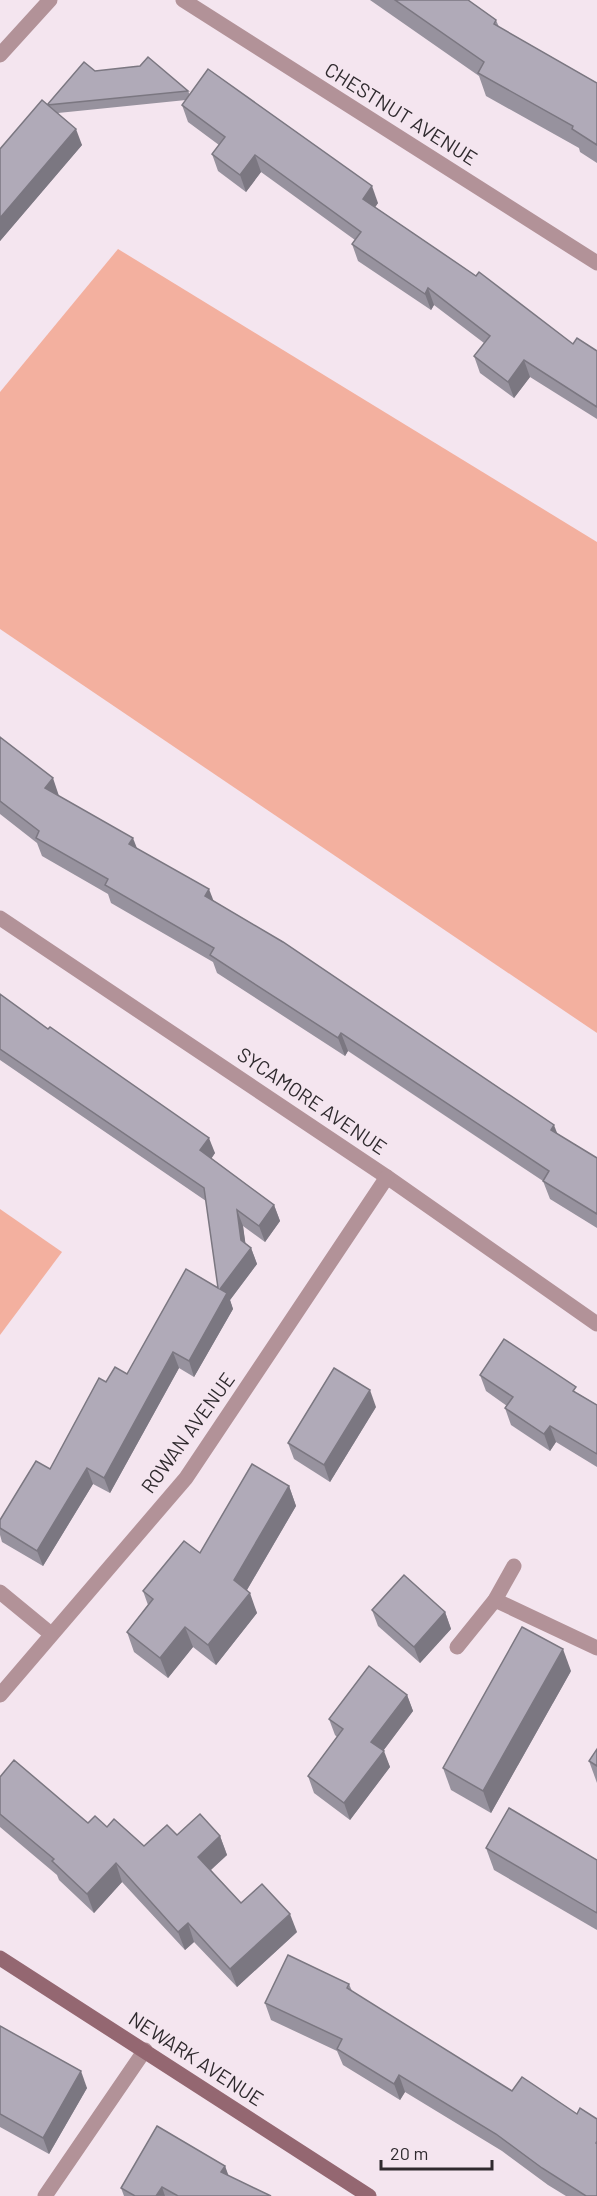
<svg xmlns="http://www.w3.org/2000/svg" width="597" height="2196" viewBox="0 0 597 2196" font-family="Barlow,sans-serif">
  <rect width="100%" height="100%" fill="#f4e5ef"/>
  <!-- green -->
  <g fill="#f3b09f">
    <polygon points="118,249 597,542 597,1033 0,629 0,392"/>
    <polygon points="0,1209 62,1252 0,1335"/>
  </g>
  <g fill="none" stroke-linecap="round" stroke-linejoin="round">
    <!-- street -->
    <g stroke="#b29298" stroke-width="15">
      <polyline points="183,0 597,263"/>
      <polyline points="0,55 50,0"/>
      <polyline points="0,918 387,1177 597,1324"/>
      <polyline points="0,1592 51,1634"/>
      <polyline points="495,1600 597,1648"/>
      <polyline points="457,1647 495,1600 514,1566"/>
      <polyline points="0,1695 186,1478 387,1177"/>
      <polyline points="45,2196 145,2050"/>
    </g>
    <!-- secondary -->
    <polyline stroke="#946771" stroke-width="15" points="0,1958 369,2196"/>
  </g>
  <!-- wall -->
  <g fill="#97929e">
    <polygon points="370,0 468,0 496,20 499,27 597,83 597,163 580,152 579,148 486,96 479,76"/>
    <polygon points="95,71 188,91 190,95 378,203 375,207 573,344 597,351 597,419 530,377 514,398 480,373 474,356 484,343 434,305 431,310 358,261 352,244 355,240 261,172 246,192 218,171 212,154 219,145 188,122 182,105 186,100 58,113 82,145 0,241 0,149 48,104"/>
    <polygon points="0,737 59,796 557,1134 597,1158 597,1228 550,1199 543,1181 348,1051 345,1056 217,973 213,962 111,903 108,894 42,856 37,843 0,814"/>
    <polygon points="0,994 215,1153 211,1159 274,1205 280,1221 265,1242 243,1226 245,1243 251,1248 257,1264 230,1300 233,1309 194,1377 179,1368 110,1493 93,1484 43,1566 2,1542 0,1535 0,1520 50,1469 106,1382 127,1374 218,1288 206,1201 0,1060"/>
    <polygon points="480,1375 579,1394 597,1405 597,1467 556,1442 550,1451 511,1425 505,1408 507,1406 486,1391"/>
    <polygon points="376,1407 330,1482 294,1459 288,1443"/>
    <polygon points="289,1486 296,1506 247,1590 257,1613 216,1665 193,1647 168,1678 134,1652 127,1632 148,1605 143,1591 200,1553"/>
    <polygon points="372,1610 445,1612 451,1629 420,1663 378,1626"/>
    <polygon points="571,1671 491,1813 451,1790 443,1768"/>
    <polygon points="407,1695 413,1711 383,1751 390,1767 350,1820 314,1793 308,1776 337,1737 335,1735 329,1719"/>
    <polygon points="597,1749 597,1783 589,1761"/>
    <polygon points="0,1777 88,1823 107,1827 144,1846 177,1835 220,1836 227,1855 211,1870 241,1903 297,1932 237,1987 194,1942 185,1950 122,1882 94,1913 59,1880 57,1875 0,1827"/>
    <polygon points="486,1848 597,1860 597,1930 494,1870"/>
    <polygon points="349,1984 352,1991 597,2196 566,2196 548,2185 502,2151 405,2092 400,2100 343,2065 337,2051 271,2020 265,2003"/>
    <polygon points="0,2026 87,2088 49,2154 0,2127"/>
    <polygon points="225,2166 228,2176 271,2196 124,2196 121,2188"/>
  </g>
  <!-- shaded-wall -->
  <g fill="#7b7781">
    <polygon points="76,129 82,145 0,241 0,218"/>
    <polygon points="255,155 261,172 246,192 240,175"/>
    <polygon points="372,186 378,203 369,216 363,199"/>
    <polygon points="428,288 434,305 431,310 425,294"/>
    <polygon points="524,360 530,377 514,398 508,382"/>
    <polygon points="53,778 59,796 45,788"/>
    <polygon points="133,838 140,856 129,844"/>
    <polygon points="209,889 216,907 205,896"/>
    <polygon points="341,1033 348,1051 345,1056 338,1038"/>
    <polygon points="554,1125 561,1143 551,1130"/>
    <polygon points="209,1138 215,1153 206,1166 200,1150"/>
    <polygon points="274,1205 280,1221 265,1242 259,1226"/>
    <polygon points="237,1210 243,1226 247,1254 251,1248 257,1264 230,1300 233,1309 194,1377 189,1361 241,1240"/>
    <polygon points="173,1352 179,1368 110,1493 104,1478"/>
    <polygon points="370,1390 376,1407 330,1482 324,1465"/>
    <polygon points="550,1426 556,1442 550,1451 544,1434"/>
    <polygon points="87,1468 93,1484 43,1566 37,1551"/>
    <polygon points="289,1486 296,1506 241,1600 234,1580"/>
    <polygon points="250,1593 257,1613 216,1665 208,1645"/>
    <polygon points="445,1612 451,1629 420,1663 414,1647"/>
    <polygon points="185,1627 193,1647 168,1678 160,1658"/>
    <polygon points="563,1649 571,1671 491,1813 483,1791"/>
    <polygon points="407,1695 413,1711 377,1759 371,1742"/>
    <polygon points="384,1751 390,1767 350,1820 344,1803"/>
    <polygon points="220,1836 227,1855 205,1875 198,1857"/>
    <polygon points="116,1863 122,1882 94,1913 87,1894"/>
    <polygon points="290,1914 297,1932 237,1987 230,1969"/>
    <polygon points="188,1923 194,1942 185,1950 178,1932"/>
    <polygon points="81,2071 87,2088 49,2154 43,2138"/>
    <polygon points="399,2075 405,2092 400,2100 394,2084"/>
    <polygon points="225,2166 231,2182 221,2172"/>
    <polygon points="162,2187 165,2196 156,2196"/>
  </g>
  <!-- building -->
  <g fill="#b0aab8" stroke="#7b7781" stroke-width="1.5">
    <polygon points="395,0 468,0 496,20 494,24 597,83 597,145 572,129 573,126 478,73 484,62"/>
    <polygon points="148,57 188,91 47,105 84,62 95,71 140,66"/>
    <polygon points="208,69 372,186 363,199 476,276 479,272 573,344 577,338 597,351 597,407 524,360 508,382 474,356 490,336 428,288 425,294 352,244 361,232 255,155 240,175 212,154 225,137 182,105"/>
    <polygon points="42,100 76,129 0,218 0,149"/>
    <polygon points="0,737 53,778 45,788 133,838 129,844 209,889 205,896 283,942 554,1125 551,1130 597,1158 597,1214 543,1181 549,1171 341,1033 338,1038 210,955 214,948 105,885 108,879 36,838 39,831 0,801"/>
    <polygon points="0,994 48,1029 50,1027 209,1138 200,1150 274,1205 259,1226 237,1210 241,1240 251,1248 220,1289 227,1293 189,1361 173,1352 104,1478 87,1468 37,1551 0,1528 0,1520 36,1461 50,1469 99,1378 106,1382 115,1367 127,1374 186,1269 218,1288 204,1188 0,1049"/>
    <polygon points="504,1339 576,1387 573,1391 597,1405 597,1454 550,1426 544,1434 505,1408 513,1397 480,1375"/>
    <polygon points="334,1368 370,1390 324,1465 288,1443"/>
    <polygon points="252,1464 289,1486 234,1580 250,1593 208,1645 185,1627 160,1658 127,1632 153,1599 143,1591 184,1541 200,1553"/>
    <polygon points="404,1575 445,1612 414,1647 372,1610"/>
    <polygon points="522,1627 563,1649 483,1791 443,1768"/>
    <polygon points="369,1666 407,1695 371,1742 384,1751 344,1803 308,1776 343,1729 329,1719"/>
    <polygon points="597,1749 597,1766 589,1761"/>
    <polygon points="14,1760 88,1823 95,1816 107,1827 114,1819 144,1846 167,1825 177,1835 200,1814 220,1836 198,1857 241,1903 262,1884 290,1914 230,1969 188,1923 178,1932 116,1863 87,1894 52,1861 54,1859 0,1814 0,1777"/>
    <polygon points="509,1808 597,1860 597,1913 486,1848"/>
    <polygon points="288,1955 349,1984 347,1988 512,2091 522,2077 577,2114 580,2108 597,2119 597,2141 596,2143 597,2144 597,2196 586,2196 542,2168 496,2134 399,2075 394,2084 337,2049 342,2039 265,2003"/>
    <polygon points="0,2026 81,2071 43,2138 0,2114"/>
    <polygon points="157,2126 225,2166 221,2172 271,2196 178,2196 162,2187 156,2196 135,2196 121,2188"/>
  </g>
  <g text-anchor="middle" stroke-width="5" stroke-linejoin="round" paint-order="stroke">
    <!-- street labels -->
    <g font-size="20" fill="#2f2a2e" stroke="#f4e5ef">
      <text transform="translate(401 114) rotate(32)" y="7">CHESTNUT AVENUE</text>
      <text transform="translate(312 1101) rotate(34)" y="7">SYCAMORE AVENUE</text>
      <text transform="translate(188 1433) rotate(-54)" y="7">ROWAN AVENUE</text>
      <text transform="translate(196 2059) rotate(33)" y="7">NEWARK AVENUE</text>
    </g>
  </g>
  <!-- scale -->
  <path d="M381 2160v9h111v-9" fill="none" stroke="#2f2a2e" stroke-width="3"/>
  <text x="390" y="2160" font-size="18" fill="#2f2a2e" stroke="#f4e5ef" stroke-width="4.5" paint-order="stroke">20 m</text>
</svg>
